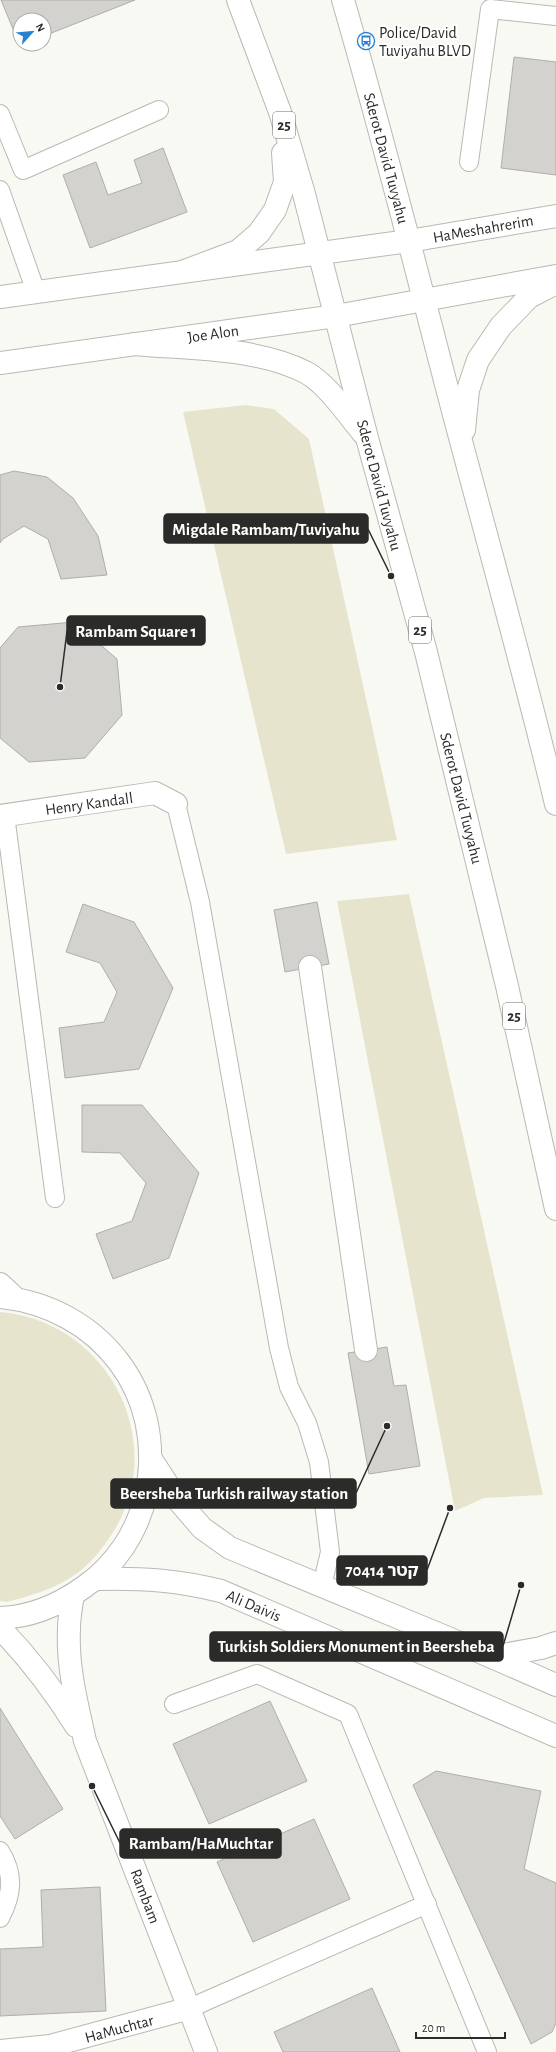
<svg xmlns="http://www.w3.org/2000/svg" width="556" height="2052" viewBox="0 0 556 2052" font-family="'Alegreya Sans','Noto Sans Hebrew',sans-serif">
  <rect width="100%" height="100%" fill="#f9f9f4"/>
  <!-- green -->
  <g fill="#e7e4ce">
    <polygon points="246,405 274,409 309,439 397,840 286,854 183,412"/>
    <polygon points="409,894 543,1495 484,1498 455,1511 337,901"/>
    <path d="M0,1312c108,9 171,130 112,222 -10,15 -23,32 -39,42 -21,14 -43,20 -67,26l-6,-1z"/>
  </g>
  <!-- building -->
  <g fill="#d3d2ce" stroke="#afaeaa">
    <polygon points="1,0 135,0 44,36 44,20 20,20 20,44 25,44 20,46"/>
    <polygon points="514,57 556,62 556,175 501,168"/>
    <polygon points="163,148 187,212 90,248 63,175 96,162 108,195 142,183 134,160"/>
    <polygon points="14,471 47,477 73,498 98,536 107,575 61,579 48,539 24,526 3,539 0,543 0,475"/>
    <polygon points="74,622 117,659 122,715 85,758 29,762 0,738 0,648 18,627"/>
    <polygon points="317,902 329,964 285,972 274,910"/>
    <polygon points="83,904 134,922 173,988 139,1069 65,1078 59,1028 104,1022 117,992 100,963 66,952"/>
    <polygon points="82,1105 142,1105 199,1173 169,1258 113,1279 96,1234 132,1221 146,1183 120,1153 82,1152"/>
    <polygon points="387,1347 394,1386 406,1385 420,1466 369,1474 348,1353"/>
    <polygon points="270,1701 307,1781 209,1824 173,1744"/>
    <polygon points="0,1708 63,1809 15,1839 0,1816"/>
    <polygon points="436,1771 541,1791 524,1869 556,1883 556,2023 552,2032 531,2044 413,1785"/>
    <polygon points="314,1819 350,1899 253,1942 217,1862"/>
    <polygon points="100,1887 106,2011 0,2016 0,1949 43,1947 41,1890"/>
    <polygon points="372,1988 400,2052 283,2052 274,2032"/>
  </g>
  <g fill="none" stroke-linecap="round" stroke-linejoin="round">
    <!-- service casing -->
    <g stroke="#b9b8b3" stroke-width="20">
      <g id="service">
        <polyline points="0,114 23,170 159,110"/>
        <polyline points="469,162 490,9 556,16"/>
        <polyline points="0,190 36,292"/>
        <polyline points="176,804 200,902 279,1348 289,1387 307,1423 319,1462 330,1552 322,1586"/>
        <polyline points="5,815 55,1198"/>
        <polyline points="174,1704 257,1674 348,1714 487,2052"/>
        <path d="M0,1851c15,24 12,44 0,67"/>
        <polyline points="190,2008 427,1904"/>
      </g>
    </g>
    <!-- pedestrian casing -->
    <g stroke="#b9b8b3" stroke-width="24">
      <polyline id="pedestrian" points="310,967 366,1350"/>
    </g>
    <!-- minor casing -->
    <g stroke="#b9b8b3" stroke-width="24">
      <g id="minor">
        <polyline points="0,816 155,793 176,804"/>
        <polyline points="0,1284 15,1298"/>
        <polyline points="0,2051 50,2046 190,2008"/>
      </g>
    </g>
    <!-- tertiary casing -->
    <g stroke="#b9b8b3" stroke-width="24">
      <g id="tertiary">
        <path d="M0,1297c100,10 168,97 146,197 -8,37 -30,71 -62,93 -25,18 -53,30 -84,31"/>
        <polyline points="151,1459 177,1499 202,1528 230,1548 448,1638 556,1685"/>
        <path d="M97,1579c46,-1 79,1 124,12l335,145"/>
        <path d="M73,1595c-2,11 -4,23 -4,34 -2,38 8,75 16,112l121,311"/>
        <path d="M0,1628c30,31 53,61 76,98"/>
      </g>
    </g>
    <!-- secondary casing -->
    <g stroke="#b9b8b3" stroke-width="24">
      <g id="secondary">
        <polyline points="0,297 409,241 556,216"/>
        <polyline points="0,363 336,316 556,276"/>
      </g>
    </g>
    <!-- trunk casing -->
    <g stroke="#b9b8b3" stroke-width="24">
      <g id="trunk">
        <polyline points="238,0 280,112 304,194 367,438 426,652 507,986 556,1209"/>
        <path d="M343,0c38,130 71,261 105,392 36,137 75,274 108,412"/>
        <polyline points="182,272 238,251 259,233 275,210 285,182 283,153"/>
        <path d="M134,344c54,5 124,3 173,29 20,11 41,42 56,60"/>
        <polyline points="464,430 468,390 478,360 501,326 529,297 556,283"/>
        <polyline points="492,1657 541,1648 556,1643"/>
      </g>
    </g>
    <!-- service -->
    <use href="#service" stroke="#fff" stroke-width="18"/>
    <!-- pedestrian -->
    <use href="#pedestrian" stroke="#fff" stroke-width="22"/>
    <!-- minor -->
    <use href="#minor" stroke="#fff" stroke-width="22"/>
    <!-- tertiary -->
    <use href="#tertiary" stroke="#fff" stroke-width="22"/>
    <!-- secondary -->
    <use href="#secondary" stroke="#fff" stroke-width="22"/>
    <!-- trunk -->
    <use href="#trunk" stroke="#fff" stroke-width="22"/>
  </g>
  <!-- icons -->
  <defs>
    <g id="bus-ring" transform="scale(0.9)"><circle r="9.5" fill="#fff" stroke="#2982d0" stroke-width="1.5"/><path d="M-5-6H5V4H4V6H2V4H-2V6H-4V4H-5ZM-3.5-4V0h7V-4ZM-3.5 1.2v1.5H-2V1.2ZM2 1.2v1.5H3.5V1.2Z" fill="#2982d0"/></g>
  </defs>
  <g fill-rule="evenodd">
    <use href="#bus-ring" x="366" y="41"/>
  </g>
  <g text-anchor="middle" stroke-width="4" stroke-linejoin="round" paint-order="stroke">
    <!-- shield labels -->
    <g fill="#fff" stroke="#6b6b69" stroke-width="1">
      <rect x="273" y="112" width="22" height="26" rx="3"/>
      <rect x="409" y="617" width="22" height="26" rx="3"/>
      <rect x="503" y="1003" width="22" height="26" rx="3"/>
    </g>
    <g font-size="15" font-weight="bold" fill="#2b2b29">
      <text x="284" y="130">25</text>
      <text x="420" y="635">25</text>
      <text x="514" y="1021">25</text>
    </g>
    <!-- poi labels -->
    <g font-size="16" fill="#2b2b29" stroke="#fff" text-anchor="start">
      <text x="379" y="38">Police/David<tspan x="379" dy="18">Tuviyahu BLVD</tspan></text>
    </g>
    <!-- street labels -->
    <g font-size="16" fill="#2b2b29" stroke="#fff">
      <text transform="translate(387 158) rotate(75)" y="6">Sderot David Tuvyahu</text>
      <text transform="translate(483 228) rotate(-10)" y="6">HaMeshahrerim</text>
      <text transform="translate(213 333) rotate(-8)" y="6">Joe Alon</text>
      <text transform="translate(380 485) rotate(75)" y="6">Sderot David Tuvyahu</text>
      <text transform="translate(462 798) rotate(76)" y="6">Sderot David Tuvyahu</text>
      <text transform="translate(89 803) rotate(-8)" y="6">Henry Kandall</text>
      <text transform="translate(254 1605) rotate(23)" y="6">Ali Daivis</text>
      <text transform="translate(146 1896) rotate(69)" y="6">Rambam</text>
      <text transform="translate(119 2028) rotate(-15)" y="6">HaMuchtar</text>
    </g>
  </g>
  <!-- callouts -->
  <path fill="none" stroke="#2b2b29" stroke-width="1.5" d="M391 576L368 529M60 687L67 631M387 1426L356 1493M450 1508L427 1570M521 1585L503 1646M92 1786L120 1843"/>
  <g fill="#2b2b29" stroke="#fff" stroke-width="1.5">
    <circle cx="391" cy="576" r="4"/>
    <circle cx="60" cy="687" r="4"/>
    <circle cx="387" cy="1426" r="4"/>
    <circle cx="450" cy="1508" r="4"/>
    <circle cx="521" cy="1585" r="4"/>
    <circle cx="92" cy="1786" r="4"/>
  </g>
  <g fill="#2b2b29" stroke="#2b2b29" stroke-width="1.5">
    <rect x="164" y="514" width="204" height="29" rx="4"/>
    <rect x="67" y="616" width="138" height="29" rx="4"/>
    <rect x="111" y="1479" width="245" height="29" rx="4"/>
    <rect x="337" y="1556" width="90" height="29" rx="4"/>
    <rect x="210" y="1632" width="293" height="29" rx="4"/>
    <rect x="120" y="1829" width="161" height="29" rx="4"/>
  </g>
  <g font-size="17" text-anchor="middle" font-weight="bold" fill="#fff">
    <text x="266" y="535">Migdale Rambam/Tuviyahu</text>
    <text x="136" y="637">Rambam Square 1</text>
    <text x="234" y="1499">Beersheba Turkish railway station</text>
    <text x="382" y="1576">קטר 70414</text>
    <text x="356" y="1652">Turkish Soldiers Monument in Beersheba</text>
    <text x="201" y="1849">Rambam/HaMuchtar</text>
  </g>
  <!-- north arrow -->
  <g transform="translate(32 32) rotate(63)"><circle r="19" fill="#ffffff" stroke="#aaaaa9"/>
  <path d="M0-3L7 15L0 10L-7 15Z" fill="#2982d0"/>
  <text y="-6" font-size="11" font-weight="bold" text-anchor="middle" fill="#2b2b29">N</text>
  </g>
  <!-- scale -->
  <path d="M416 2032v6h89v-6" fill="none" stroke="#2b2b29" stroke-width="2"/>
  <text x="422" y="2032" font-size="12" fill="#2b2b29" stroke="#ffffff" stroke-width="3" paint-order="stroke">20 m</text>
</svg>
